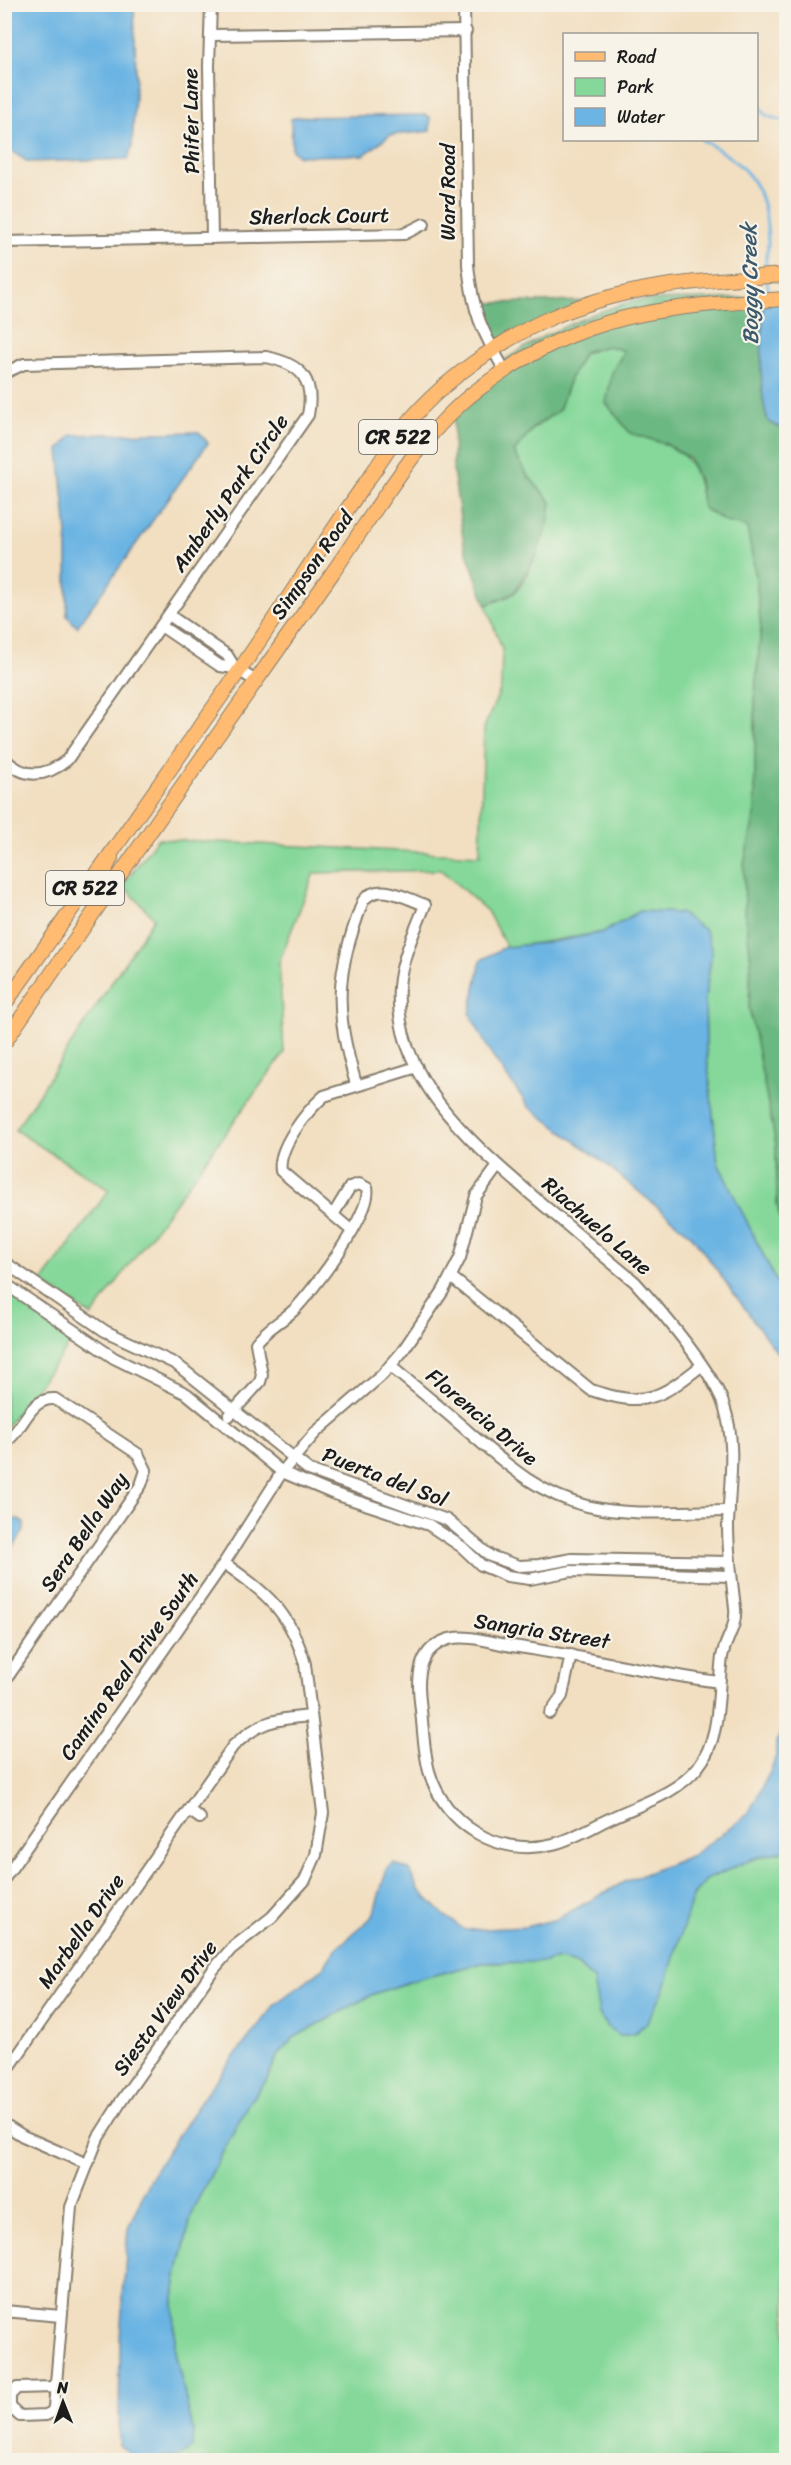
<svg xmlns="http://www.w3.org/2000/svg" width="791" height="2465" viewBox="0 0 791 2465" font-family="Sriracha,sans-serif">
  <rect width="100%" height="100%" fill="#f7f3e8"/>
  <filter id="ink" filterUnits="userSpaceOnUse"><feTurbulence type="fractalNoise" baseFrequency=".0167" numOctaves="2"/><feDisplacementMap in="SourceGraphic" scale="12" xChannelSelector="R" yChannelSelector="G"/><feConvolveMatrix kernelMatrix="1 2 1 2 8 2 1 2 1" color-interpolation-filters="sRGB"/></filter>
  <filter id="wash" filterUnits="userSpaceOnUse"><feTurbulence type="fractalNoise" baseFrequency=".008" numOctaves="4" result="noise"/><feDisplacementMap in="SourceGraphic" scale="24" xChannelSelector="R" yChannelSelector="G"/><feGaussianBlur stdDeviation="1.35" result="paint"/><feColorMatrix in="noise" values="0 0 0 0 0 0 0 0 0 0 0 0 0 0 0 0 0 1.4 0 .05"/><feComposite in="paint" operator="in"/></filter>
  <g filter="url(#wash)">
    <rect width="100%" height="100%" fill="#f2dfc1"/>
    <!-- green -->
    <g fill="#85d89a" stroke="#507a5b" stroke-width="1.5">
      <path d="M608,346l17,4 -13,22 18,61c52,16 65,18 73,75l23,14 21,5 9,50 5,51 -6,65v122l-11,48 1,48 6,49 -2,47 27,137 1,60 9,41v69l-4,-21 -64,-129 -12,-117 -1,-49 7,-47 -72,-40 -36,21 -97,16 -20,-37 -46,-41 -127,3 -35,89 5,91 -192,263 -50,-34 67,-92 -94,-60 139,-212 -31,-33 34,-46 323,16 4,-127 17,-40 1,-39 -16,-44c8,-3 20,-6 27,-11 17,-13 35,-71 38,-92l-23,-26 -14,-24 19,-23 26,-19 11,-31 14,-26z"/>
      <polygon points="5,1290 75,1338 5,1428"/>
      <path d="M783,1851l3,1v608h-649l42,-3 8,-50 -12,-55 -1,-54 3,-23 16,-66 56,-107 17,-21 11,-24 16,-19 80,-44 45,-15 65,-16 62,-1 15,-3 18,6 15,15 71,10c8,-27 21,-93 41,-109 14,-12 60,-26 78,-30z"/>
    </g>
    <!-- forest -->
    <g fill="#6cb882" stroke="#446a4f" stroke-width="1.5">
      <path d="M763,298c1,40 -7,84 5,123l18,10v814l-9,-41 -1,-60 -27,-137 2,-47 -6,-49 -1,-48 11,-48v-122l6,-65 -5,-51 -9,-50 -21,-5 -23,-14 -4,-27 -10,-23 -23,-14 -36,-11 -24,-30 6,-31 12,-21 -16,-5 -24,6 -14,27 -11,31 -26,18 -19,24 14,24 23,26 -3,22 -12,32 -22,37 -28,12 -22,-61 -11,-74 1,-60 48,-49 42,-25 49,-22 41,-14z"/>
      <polygon points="599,301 496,344 479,303"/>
    </g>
    <!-- water -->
    <g fill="#6bb4e3" stroke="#446880" stroke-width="1.5">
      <polygon points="5,4 134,5 136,75 132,147 128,159 28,162 5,147"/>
      <polygon points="425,115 430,117 430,131 390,135 364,155 299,156 292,150 291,119 297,117"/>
      <path d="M763,298h21l1,57 -5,37 6,12v27l-18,-10c-12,-39 -4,-83 -5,-123z"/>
      <polygon points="199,432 208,443 77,627 67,616 67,534 59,450 72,435"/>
      <polygon points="640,911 680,913 705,930 712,951 705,998 706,1047 718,1163 782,1293 786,1314 785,1354 778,1354 692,1236 602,1161 529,1107 492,1056 470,1014 481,960 505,947 553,942 604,932"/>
      <polygon points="5,1518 17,1519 24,1523 24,1531 5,1559"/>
      <polygon points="786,1725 786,1850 752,1859 706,1880 693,1895 664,1990 647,2022 634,2034 620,2036 607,2027 599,2014 593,1980 578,1965 560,1959 545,1962 482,1963 418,1979 373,1994 293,2038 277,2057 266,2081 249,2102 193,2209 177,2275 174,2298 175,2352 193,2430 192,2448 179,2457 137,2460 119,2445 120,2338 128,2228 150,2178 205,2094 275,2004 322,1969 336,1949 373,1916 387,1868 394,1863 409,1870 419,1890 443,1914 465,1930 525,1927 557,1919 624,1882 693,1855 739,1821 749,1812 770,1772 776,1756 776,1742"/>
    </g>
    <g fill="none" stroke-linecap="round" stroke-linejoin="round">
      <!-- stream -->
      <g stroke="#6bb4e3" stroke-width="3">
        <polyline points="756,103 767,116 786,121"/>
        <path d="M702,140c47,25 65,47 66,103 0,10 -4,18 -2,28"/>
        <polyline points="767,280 769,295"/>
      </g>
    </g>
  </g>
  <g filter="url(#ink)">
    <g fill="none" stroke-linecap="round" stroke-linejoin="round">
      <!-- minor casing -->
      <g stroke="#877e6e" stroke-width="14">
        <g id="minor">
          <polyline points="211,4 209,66 212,238"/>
          <path d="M464,4l4,261c5,48 13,64 37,106"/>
          <polyline points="212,35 466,31"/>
          <polyline points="4,242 404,234 424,224"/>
          <path d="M4,373l20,-9 242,-7c35,7 49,22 42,58l-241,345c-21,17 -43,20 -63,-2"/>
          <polyline points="169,615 227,655 235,668"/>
          <polyline points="161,626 220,666 235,668 256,681"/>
          <path d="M356,1084c-22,-76 -21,-108 7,-183 15,-20 42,-3 62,4 -10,26 -24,54 -26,82 -6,91 74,157 135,210 34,29 67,57 101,85 25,28 79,90 89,124 13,38 5,80 4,120 0,28 4,55 7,82 2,20 -10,31 -13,49 -5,36 0,80 -24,110 -21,27 -58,37 -87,51 -19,9 -38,21 -58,26 -55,14 -109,-20 -124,-73 -6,-22 -6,-47 -9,-70 -3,-26 -1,-53 29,-62 19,-5 44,4 63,7 70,10 138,27 207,36"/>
          <path d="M352,1231l-71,-60c-4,-23 26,-60 43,-75l93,-29"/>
          <polyline points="4,1262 105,1331 176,1364 309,1470 447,1520 490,1556 519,1566 539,1565 572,1559 730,1562"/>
          <path d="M451,1277l140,113c54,18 68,9 110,-24"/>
          <polyline points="4,1283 114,1358 187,1394 282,1472 332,1493 429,1525 462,1547 481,1565 507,1576 530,1579 571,1571 730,1576"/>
          <path d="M390,1366c27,22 55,45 81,68 36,31 68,60 116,72 45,11 96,5 142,5"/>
          <path d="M229,1416l31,-34 2,-7 -6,-32c10,-14 25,-21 38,-33 17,-17 80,-99 73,-122l-8,-4 -9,3 -17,28"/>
          <path d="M4,1443c20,-12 24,-46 51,-44l83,55 8,16 -5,15 -137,197"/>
          <polyline points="550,1713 562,1696 571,1655"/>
          <polyline points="189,1810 200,1818"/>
          <polyline points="4,1879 224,1563 282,1472 316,1432 382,1375 402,1352 443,1291 460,1258 476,1196 498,1166"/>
          <path d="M4,2075l229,-329c27,-25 42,-27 78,-30"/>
          <polyline points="4,2124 23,2136 87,2164"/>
          <polyline points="4,2311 61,2316"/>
          <path d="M54,2387l-37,1 -7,7v12l10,9 26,-1 6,-3 2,-5 17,-200 27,-69 24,-38 91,-130 18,-21 41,-32 33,-37 11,-25 7,-42 -18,-149c-15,-53 -39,-71 -81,-101"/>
        </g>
      </g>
      <!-- major casing -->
      <g stroke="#877e6e" stroke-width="16">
        <g id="major">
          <path d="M109,893c-5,-13 -6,-23 2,-35"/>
          <path d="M4,1005c79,-111 157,-223 235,-334 44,-64 85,-130 130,-193 13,-18 25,-38 39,-55 33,-41 93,-83 140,-104 76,-35 157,-39 238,-44"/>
          <path d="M4,1043c107,-157 217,-313 327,-468 43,-61 89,-143 149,-187 102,-76 185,-82 306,-89"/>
        </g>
      </g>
      <!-- minor -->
      <use href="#minor" stroke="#fff" stroke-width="10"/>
      <!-- major -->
      <use href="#major" stroke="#ffbb71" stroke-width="14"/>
    </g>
  </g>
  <g text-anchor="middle" stroke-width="4.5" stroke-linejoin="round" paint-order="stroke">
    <!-- shield labels -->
    <g fill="#f7f3e8" stroke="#5e5c59" stroke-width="1.5">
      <rect x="359" y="420" width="78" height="34" rx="4.5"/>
      <rect x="46" y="871" width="78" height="34" rx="4.5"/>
    </g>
    <g font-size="20" font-weight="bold" fill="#1c1c1c">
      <text x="398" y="444">CR 522</text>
      <text x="85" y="895">CR 522</text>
    </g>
    <!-- street labels -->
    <g font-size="21" fill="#1c1c1c" stroke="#f7f3e8">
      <text transform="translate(191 121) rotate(-91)" y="7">Phifer Lane</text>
      <text transform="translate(448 192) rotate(-90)" y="7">Ward Road</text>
      <text transform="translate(319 216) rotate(-1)" y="7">Sherlock Court</text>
      <text transform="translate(230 493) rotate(-55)" y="7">Amberly Park Circle</text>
      <text transform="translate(312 565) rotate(-55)" y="7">Simpson Road</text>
      <text transform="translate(597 1226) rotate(41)" y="7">Riachuelo Lane</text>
      <text transform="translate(482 1417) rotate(40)" y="7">Florencia Drive</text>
      <text transform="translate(385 1477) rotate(21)" y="7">Puerta del Sol</text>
      <text transform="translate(84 1532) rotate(-56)" y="7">Sera Bella Way</text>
      <text transform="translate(542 1631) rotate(9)" y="7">Sangria Street</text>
      <text transform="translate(129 1666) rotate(-55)" y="7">Camino Real Drive South</text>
      <text transform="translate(81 1931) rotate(-55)" y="7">Marbella Drive</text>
      <text transform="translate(165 2008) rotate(-54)" y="7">Siesta View Drive</text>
    </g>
    <!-- water labels -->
    <g font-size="22" font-style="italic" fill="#3c596c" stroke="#f7f3e8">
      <text transform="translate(749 284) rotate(-91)" y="8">Boggy Creek</text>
    </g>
  </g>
  <!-- margin -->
  <rect width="791" height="2465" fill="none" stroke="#f7f3e8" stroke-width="24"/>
  <!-- legend -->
  <rect x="563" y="33" width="195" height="108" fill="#f7f3e8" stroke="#9f9d96" stroke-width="1.5"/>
  <rect x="575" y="52" width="30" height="9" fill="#ffbb71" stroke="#9f9d96" stroke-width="1.5"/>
  <text x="617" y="63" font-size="18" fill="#1c1c1c">Road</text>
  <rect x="575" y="78" width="30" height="18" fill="#85d89a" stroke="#9f9d96" stroke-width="1.5"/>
  <text x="617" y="93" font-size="18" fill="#1c1c1c">Park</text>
  <rect x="575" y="108" width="30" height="18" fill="#6bb4e3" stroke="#9f9d96" stroke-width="1.5"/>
  <text x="617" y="123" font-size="18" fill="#1c1c1c">Water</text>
  <!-- north arrow -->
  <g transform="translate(63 2402) rotate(359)" stroke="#f7f3e8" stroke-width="4.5" paint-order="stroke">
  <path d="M0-4.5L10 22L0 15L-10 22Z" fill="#1c1c1c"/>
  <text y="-9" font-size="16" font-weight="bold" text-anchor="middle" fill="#1c1c1c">N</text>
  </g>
</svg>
